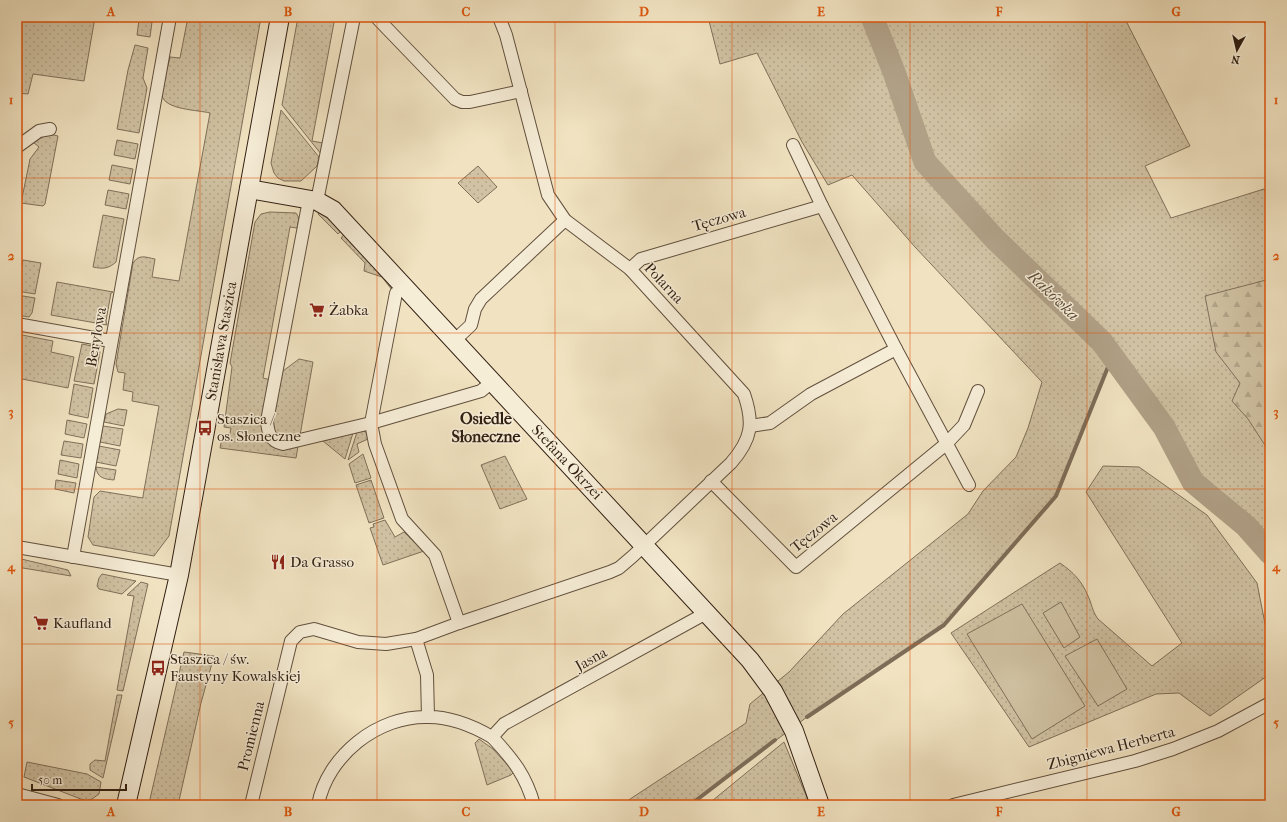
<svg xmlns="http://www.w3.org/2000/svg" width="1287" height="822" viewBox="0 0 1287 822" font-family="'IM FELL French Canon',serif">
  <defs>
    <pattern id="grass-dots" width="8" height="8" patternUnits="userSpaceOnUse"><rect width="8" height="8" fill="#d0c2a3"/><path d="M2 2h.1M6 6h.1" fill="none" stroke="#b3a68b" stroke-width="1.8" stroke-linecap="round"/></pattern>
    <pattern id="forest-firs" width="22" height="20" patternUnits="userSpaceOnUse"><rect width="22" height="20" fill="#d0c2a3"/><path d="M5 1l3.5 6h-7zM16 11l3.5 6h-7z" fill="#b3a68b"/></pattern>
  </defs>
  <rect width="100%" height="100%" fill="#f1e3c1"/>
  <filter id="stains"><feTurbulence type="fractalNoise" baseFrequency=".005" numOctaves="4"/><feColorMatrix values="0 0 0 0 .2 0 0 0 0 .09 0 0 0 0 .02 0 0 0 .5 -.17"/></filter>
  <radialGradient id="worn" r=".72"><stop offset=".6" stop-color="#630" stop-opacity="0"/><stop offset="1" stop-color="#630" stop-opacity=".3"/></radialGradient>
  <!-- grass -->
  <g fill="url(#grass-dots)" stroke="#80705a">
    <polygon points="17,17 95,17 84,81 33,74 28,94 17,93"/>
    <path d="M188,17h73l-92,519 -15,20 -61,-11 -5,-8 6,-40 6,-6 43,7v-2l16,-90 -27,-5 1,-9 -10,-2 2,-17 -7,-1 -2,-8 17,-101c6,-9 12,-6 22,-4l-3,18 27,4 31,-168c-11,-3 -46,-3 -48,-18 0,-12 6,-27 8,-38l10,1z"/>
    <polygon points="298,17 335,17 312,141 323,143 321,154 282,105"/>
    <polygon points="708,17 1124,17 1190,146 1145,166 1171,218 1264,189 1270,200 1270,553 1246,526 1193,482 1164,427 1112,357 1056,496 944,625 807,717 690,805 621,805 746,723 750,704 789,672 843,614 968,514 983,491 1016,457 1028,428 1042,382 915,247 852,175 828,185 802,142 757,53 720,64"/>
    <polygon points="139,20 152,22 150,37 137,35"/>
    <polygon points="135,45 148,48 143,78 147,88 139,133 117,129 128,70"/>
    <polygon points="281,110 319,157 317,166 301,181 284,181 278,178 274,173 271,163"/>
    <polygon points="54,135 58,136 45,204 43,206 21,203 30,159 39,147 33,142 44,136"/>
    <polygon points="117,140 138,144 135,159 114,155"/>
    <polygon points="112,165 133,169 130,184 109,180"/>
    <polygon points="478,166 497,187 478,203 458,183"/>
    <polygon points="108,190 129,194 126,209 105,205"/>
    <polygon points="320,211 331,217 343,229 338,234 318,214"/>
    <polygon points="270,212 296,213 299,218 297,228 290,227 263,378 271,380 299,359 313,362 296,458 220,448 222,438 229,439 231,428 224,427 232,367 230,363 255,222 261,214"/>
    <path d="M103,215l21,4 -8,43c-8,7 -13,7 -23,5z"/>
    <polygon points="346,232 400,288 392,290 382,277 364,271 365,263 341,238"/>
    <polygon points="23,260 41,263 35,294 17,291"/>
    <polygon points="57,282 113,292 111,293 106,321 107,325 51,315"/>
    <polygon points="17,295 35,298 32,313 29,317 17,315"/>
    <polygon points="17,334 53,341 51,352 74,357 68,388 17,378"/>
    <polygon points="82,344 97,347 100,352 94,384 74,381"/>
    <polygon points="74,384 93,388 88,418 69,414"/>
    <polygon points="118,409 127,410 124,426 104,422 106,414"/>
    <polygon points="67,420 87,424 84,438 65,434"/>
    <polygon points="103,426 123,429 120,446 100,442"/>
    <polygon points="358,429 366,432 368,439 357,444 359,452 348,460"/>
    <polygon points="353,433 345,459 323,441"/>
    <polygon points="64,441 83,444 81,458 61,455"/>
    <polygon points="99,446 120,450 116,466 96,462"/>
    <polygon points="363,454 371,478 355,483 349,464"/>
    <polygon points="505,456 527,499 500,509 481,465"/>
    <polygon points="60,460 79,464 77,478 58,474"/>
    <path d="M1103,466l36,1 68,48 50,68 13,66v25l-60,42 -31,-23 -23,1 -127,53 -78,-114 109,-70c13,9 22,18 28,33 4,8 4,15 10,23l54,47 30,-23 -96,-151z"/>
    <path d="M96,467l20,3 -2,10c-10,-1 -17,-2 -18,-13z"/>
    <polygon points="56,480 76,483 74,493 55,489"/>
    <polygon points="371,480 384,518 369,523 356,485"/>
    <polygon points="385,520 395,537 404,532 424,551 383,565 370,528 374,527 373,524"/>
    <polygon points="17,558 68,570 71,576 17,567"/>
    <polygon points="102,574 136,581 122,594 99,589 97,586 99,578"/>
    <polygon points="141,582 148,584 123,691 117,690 134,596 127,595"/>
    <polygon points="184,652 214,656 201,703 178,805 151,805 150,799"/>
    <polygon points="117,695 122,695 103,778 90,770 90,764 95,760 105,761"/>
    <polygon points="479,739 493,749 514,772 511,775 487,785 475,743"/>
    <polygon points="784,742 810,805 707,805"/>
    <polygon points="27,762 87,774 101,782 99,794 92,799 86,801 24,777"/>
  </g>
  <!-- forest -->
  <polygon fill="url(#forest-firs)" stroke="#80705a" points="1270,279 1270,453 1248,419 1232,401 1240,383 1216,352 1205,296"/>
  <!-- pitch -->
  <g fill="#d0c2a3" stroke="#80705a">
    <polygon points="1061,602 1080,637 1064,648 1043,613"/>
    <polygon points="1022,604 1085,706 1032,739 967,634"/>
    <polygon points="1097,639 1127,689 1098,706 1065,656"/>
  </g>
  <g fill="none" stroke-linecap="round" stroke-linejoin="round">
    <!-- stream -->
    <g stroke="#7d6c58" stroke-width="4">
      <polyline points="807,717 944,625 1056,496 1112,357"/>
      <polyline points="690,805 775,740"/>
    </g>
    <!-- river -->
    <polyline stroke="#b0a086" stroke-width="23" points="872,17 894,72 925,162 994,238 1102,342 1164,427 1193,482 1246,526 1270,553"/>
    <!-- street casing -->
    <g stroke="#61503e" stroke-width="14">
      <g id="street">
        <polyline points="376,17 455,99 462,102 470,102 521,91"/>
        <polyline points="1269,17 1270,19"/>
        <polyline points="793,145 822,206 896,349 969,485"/>
        <polyline points="17,147 39,131 50,129"/>
        <path d="M309,200l-42,221c1,12 3,20 16,23l88,-21 110,-32 11,-9"/>
        <polyline points="317,201 354,17"/>
        <polyline points="630,269 641,259 822,206"/>
        <polyline points="405,287 396,293 371,423 375,444 402,519 435,555 459,623"/>
        <polyline points="17,324 111,341"/>
        <polyline points="455,340 471,325 475,309 481,299 565,220"/>
        <polyline points="750,426 770,423 811,394 896,349"/>
        <polyline points="711,481 796,567 946,444 964,425 978,391"/>
        <polyline points="17,547 179,575"/>
        <polyline points="73,557 170,17"/>
        <polyline points="416,639 427,675 428,717"/>
        <path d="M492,737c21,22 34,39 42,68"/>
        <polyline points="17,794 58,805"/>
        <path d="M251,805l40,-164 9,-9 14,-3 44,13 28,2 30,-5 43,-16 151,-51 9,-4 14,-12 98,-93c21,-24 23,-40 13,-69l-114,-125 -65,-49 -17,-25 -42,-160 -7,-18"/>
        <path d="M318,805c9,-49 60,-90 111,-88 22,0 44,9 63,20l12,-13 204,-112"/>
        <polyline points="953,805 1135,761 1173,749 1218,731 1270,703"/>
      </g>
    </g>
    <!-- secondary casing -->
    <g stroke="#311f12" stroke-width="20">
      <g id="secondary">
        <polyline points="249,189 317,201 333,210 750,660 773,691 794,731 820,805"/>
        <polyline points="126,805 179,575 280,17"/>
      </g>
    </g>
    <!-- street -->
    <use href="#street" stroke="#f6edd7" stroke-width="12"/>
    <!-- secondary -->
    <use href="#secondary" stroke="#f6edd7" stroke-width="18"/>
  </g>
  <!-- grid -->
  <path fill="none" stroke="#df560c" stroke-width="1" stroke-opacity="0.55" d="M200,17v788M377,17v788M555,17v788M732,17v788M910,17v788M1087,17v788M17,178h1253M17,333h1253M17,489h1253M17,644h1253"/>
  <!-- icons -->
  <defs>
    <g id="supermarket-bare" transform="scale(1.2)"><path d="M-6-5.5h2.5l.6 2H6L4.5 2H-2.5L-4.4-4H-6ZM-1.5 3.2a1.3 1.3 0 1 0 .1 0ZM3 3.2a1.3 1.3 0 1 0 .1 0Z" fill="#8f2418" stroke="#f6edd7" stroke-width="2.5" paint-order="stroke"/></g>
    <g id="bus-bare" transform="scale(1.2)"><path d="M-5-6H5V4H4V6H2V4H-2V6H-4V4H-5ZM-3.5-4V0h7V-4ZM-3.5 1.2v1.5H-2V1.2ZM2 1.2v1.5H3.5V1.2Z" fill="#8f2418" stroke="#f6edd7" stroke-width="2.5" paint-order="stroke"/></g>
    <g id="restaurant-bare" transform="scale(1.2)"><path d="M-5-6h1v4h1v-4h1v4h1v-4h1v5L-1.5 .5V6h-2V.5L-5-1ZM5-6V6H3V1.5H1.5Q1.5-4 5-6Z" fill="#8f2418" stroke="#f6edd7" stroke-width="2.5" paint-order="stroke"/></g>
  </defs>
  <g fill-rule="evenodd">
    <use href="#supermarket-bare" x="317" y="310"/>
    <use href="#bus-bare" x="205" y="428"/>
    <use href="#restaurant-bare" x="278" y="562"/>
    <use href="#supermarket-bare" x="41" y="623"/>
    <use href="#bus-bare" x="158" y="668"/>
  </g>
  <g text-anchor="middle" stroke-width="3" stroke-linejoin="round" paint-order="stroke">
    <!-- street labels -->
    <g font-size="15" fill="#311f12" stroke="#f6edd7">
      <text transform="translate(719 219) rotate(-16)" y="5">Tęczowa</text>
      <text transform="translate(664 283) rotate(47)" y="5">Polarna</text>
      <text transform="translate(96 337) rotate(-80)" y="5">Berylowa</text>
      <text transform="translate(221 341) rotate(-80)" y="5">Stanisława Staszica</text>
      <text transform="translate(567 462) rotate(47)" y="5">Stefana Okrzei</text>
      <text transform="translate(814 532) rotate(-39)" y="5">Tęczowa</text>
      <text transform="translate(591 659) rotate(-29)" y="5">Jasna</text>
      <text transform="translate(251 736) rotate(-76)" y="5">Promienna</text>
      <text transform="translate(1111 748) rotate(-15)" y="5">Zbigniewa Herberta</text>
    </g>
    <!-- poi labels -->
    <g font-size="15" fill="#311f12" stroke="#f6edd7" text-anchor="start">
      <text x="329" y="315">Żabka</text>
      <text x="217" y="424">Staszica /<tspan x="217" dy="17">os. Słoneczne</tspan></text>
      <text x="290" y="567">Da Grasso</text>
      <text x="53" y="628">Kaufland</text>
      <text x="170" y="664">Staszica / św.<tspan x="170" dy="17">Faustyny Kowalskiej</tspan></text>
    </g>
    <!-- water labels -->
    <g font-size="16" font-style="italic" fill="#5d4c3b" stroke="#f6edd7">
      <text transform="translate(1054 295) rotate(44)" y="6">Rakówka</text>
    </g>
    <!-- neighbourhood labels -->
    <g font-size="16" font-weight="bold" fill="#311f12" stroke="#f6edd7">
      <text x="486" y="424">Osiedle<tspan x="486" dy="18">Słoneczne</tspan></text>
    </g>
  </g>
  <!-- margin -->
  <rect width="1287" height="822" fill="none" stroke="#f1e3c1" stroke-width="44"/>
  <!-- north arrow -->
  <g transform="translate(1237 50) rotate(188)" stroke="#f6edd7" stroke-width="3" paint-order="stroke">
  <path d="M0-3L7 15L0 10L-7 15Z" fill="#311f12"/>
  <text y="-6" font-size="11" font-weight="bold" text-anchor="middle" fill="#311f12">N</text>
  </g>
  <!-- scale -->
  <path d="M32 784v6h94v-6" fill="none" stroke="#311f12" stroke-width="2"/>
  <text x="38" y="784" font-size="12" fill="#311f12" stroke="#f6edd7" stroke-width="3" paint-order="stroke">50 m</text>
  <rect x="22" y="22" width="1243" height="778" fill="none" stroke="#df560c" stroke-width="1.5"/>
  <g font-size="13" text-anchor="middle" font-weight="bold" fill="#df560c">
    <text x="111" y="16">A</text>
    <text x="288" y="16">B</text>
    <text x="466" y="16">C</text>
    <text x="644" y="16">D</text>
    <text x="821" y="16">E</text>
    <text x="999" y="16">F</text>
    <text x="1176" y="16">G</text>
    <text x="11" y="104">1</text>
    <text x="1276" y="104">1</text>
    <text x="11" y="260">2</text>
    <text x="1276" y="260">2</text>
    <text x="11" y="416">3</text>
    <text x="1276" y="416">3</text>
    <text x="11" y="571">4</text>
    <text x="1276" y="571">4</text>
    <text x="11" y="727">5</text>
    <text x="1276" y="727">5</text>
    <text x="111" y="816">A</text>
    <text x="288" y="816">B</text>
    <text x="466" y="816">C</text>
    <text x="644" y="816">D</text>
    <text x="821" y="816">E</text>
    <text x="999" y="816">F</text>
    <text x="1176" y="816">G</text>
  </g>
  <rect width="100%" height="100%" filter="url(#stains)"/>
  <rect width="100%" height="100%" fill="url(#worn)"/>
</svg>
